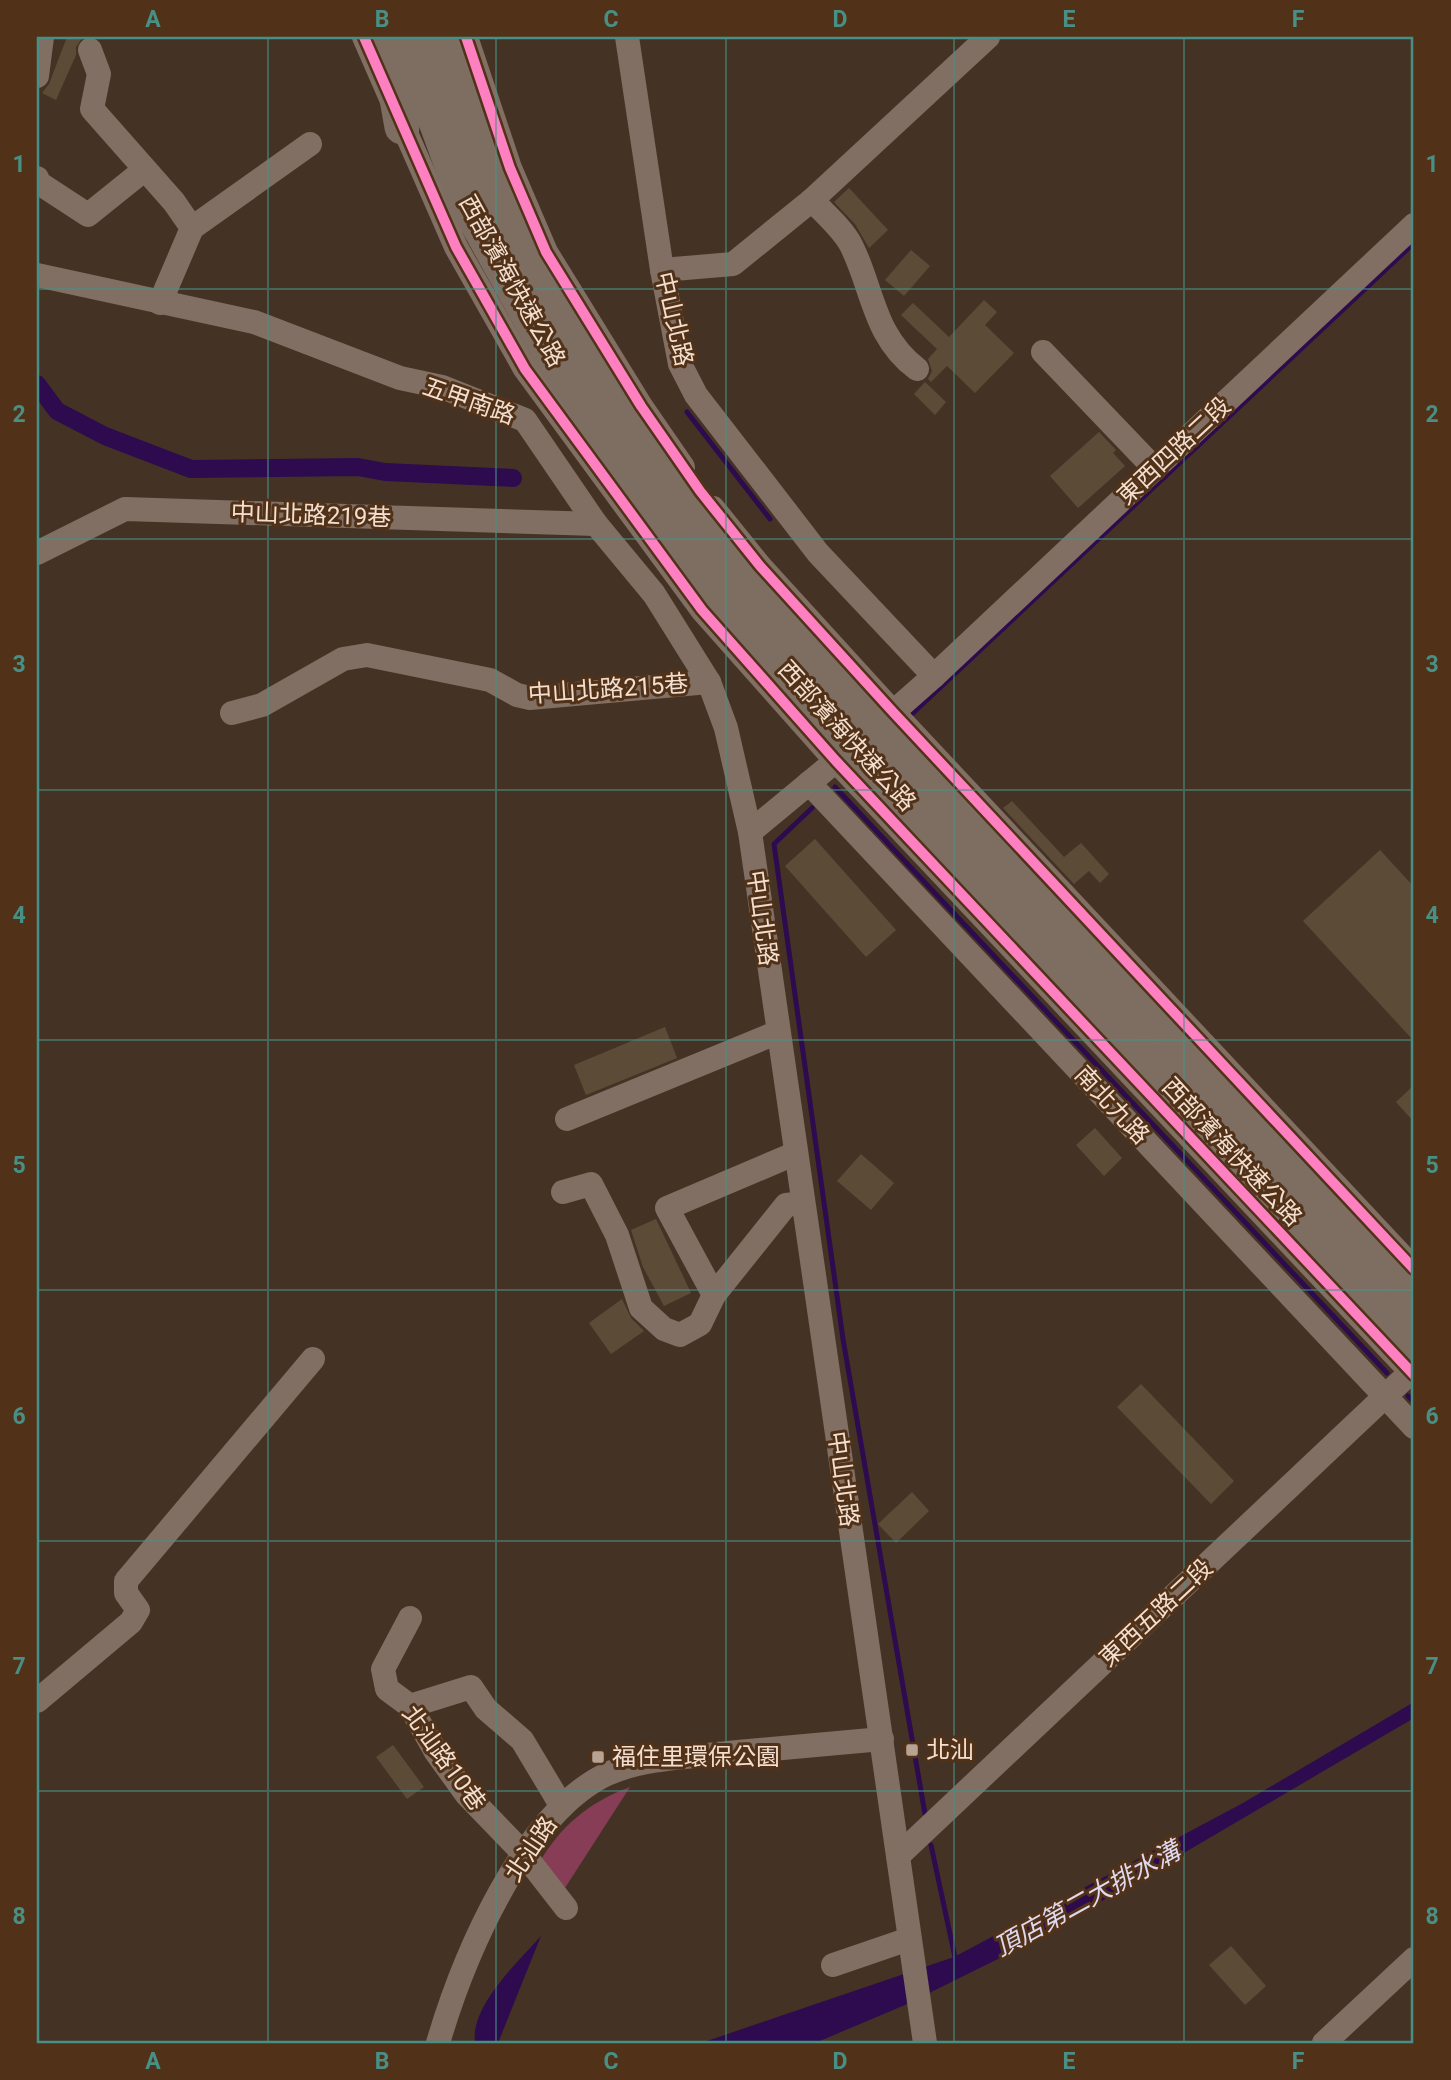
<svg xmlns="http://www.w3.org/2000/svg" width="1451" height="2080" viewBox="0 0 1451 2080" font-family="Roboto,'Noto Sans TC',sans-serif">
  <rect width="100%" height="100%" fill="#443325"/>
  <!-- green -->
  <path fill="#873d56" d="M630,1787l-67,104 -25,-26c21,-38 51,-63 92,-78z"/>
  <!-- water -->
  <g fill="#2d0b4e">
    <polygon points="1414,1702 1414,1718 1032,1942 905,2005 815,2043 701,2043 954,1957 1243,1803"/>
    <path d="M541,1936l-43,107h-23c-5,-37 43,-81 66,-107z"/>
  </g>
  <g fill="none" stroke-linecap="round" stroke-linejoin="round">
    <!-- stream -->
    <g stroke="#2d0b4e" stroke-width="5">
      <polyline points="687,412 770,519"/>
      <polyline points="913,713 1414,243"/>
      <polyline points="835,787 1387,1373"/>
      <polyline points="812,808 774,844 843,1339 925,1814"/>
      <polyline points="1408,1396 1414,1402"/>
      <polyline points="931,1845 956,1962"/>
    </g>
    <!-- canal -->
    <polyline stroke="#2d0b4e" stroke-width="18" points="37,384 57,411 105,436 191,469 358,467 385,472 513,478"/>
  </g>
  <!-- building -->
  <g fill="#5c4c37">
    <polygon points="67,37 83,37 76,47 76,55 56,100 42,93 49,84"/>
    <polygon points="849,188 888,230 869,248 855,224 834,202"/>
    <polygon points="911,250 930,266 904,296 885,280"/>
    <polygon points="984,300 997,312 985,325 1014,353 975,393 947,366 931,382 928,379 932,371 928,359 937,349 901,315 913,303 949,337"/>
    <polygon points="925,382 946,402 935,415 914,394"/>
    <polygon points="1099,432 1116,450 1113,453 1125,466 1078,508 1050,476"/>
    <polygon points="1012,801 1064,857 1081,843 1109,874 1100,883 1089,871 1074,884 1003,808"/>
    <polygon points="815,839 896,930 866,957 785,866"/>
    <polygon points="1380,850 1414,887 1414,1041 1303,921"/>
    <polygon points="665,1027 677,1058 586,1095 574,1065"/>
    <polygon points="1414,1085 1414,1122 1396,1102"/>
    <polygon points="1095,1128 1122,1158 1104,1176 1076,1145"/>
    <polygon points="861,1154 894,1183 871,1210 837,1181"/>
    <polygon points="656,1219 691,1293 664,1306 643,1267 631,1230"/>
    <polygon points="622,1299 631,1318 644,1331 611,1354 589,1323"/>
    <polygon points="1141,1384 1234,1481 1211,1504 1117,1407"/>
    <polygon points="912,1492 929,1511 896,1543 878,1524"/>
    <polygon points="393,1745 424,1787 407,1799 376,1757"/>
    <polygon points="1231,1946 1266,1986 1245,2005 1209,1965"/>
  </g>
  <g fill="none" stroke-linecap="round" stroke-linejoin="round">
    <!-- minor -->
    <g stroke="#806f62" stroke-width="24">
      <polyline points="364,37 456,247 525,369 702,610 836,761 1414,1375"/>
      <polyline points="466,37 510,168 546,252 641,406 683,467"/>
      <polyline points="627,37 662,270 680,364 696,395 818,553 934,676 882,722"/>
      <polyline points="90,50 99,74 92,109 174,202 192,228 160,303"/>
      <polyline points="37,76 42,37"/>
      <polyline points="37,178 39,183 88,215 144,170"/>
      <path d="M812,200c12,13 31,29 39,45 22,43 22,91 66,124"/>
      <polyline points="192,228 310,144"/>
      <polyline points="662,270 733,264 812,200 988,37"/>
      <polyline points="37,275 254,322 400,378 442,387 525,420 596,524 654,594 709,682 726,728 750,832 925,2043"/>
      <polyline points="1043,352 1155,469"/>
      <polyline points="713,508 760,566 893,712 1414,1269"/>
      <polyline points="37,553 125,509 596,524"/>
      <polyline points="934,676 1414,225"/>
      <polyline points="232,713 262,705 343,659 367,655 490,680 517,695 530,698 709,682"/>
      <polyline points="809,783 1414,1427"/>
      <polyline points="750,832 849,750"/>
      <polyline points="567,1119 776,1033"/>
      <polyline points="563,1192 591,1184 617,1235 641,1308 664,1329 680,1335 700,1324 714,1295 786,1205 803,1203"/>
      <polyline points="714,1295 667,1208 794,1154"/>
      <polyline points="410,1618 383,1669 387,1689 410,1706 436,1752 467,1795 524,1854 566,1908"/>
      <polyline points="37,1701 131,1622 138,1610 126,1593 126,1581 313,1359"/>
      <polyline points="410,1706 471,1687 486,1709 522,1740 561,1805"/>
      <polyline points="898,1856 1414,1369"/>
      <polyline points="833,1965 909,1939"/>
      <path d="M438,2043c25,-85 85,-229 169,-269 36,-16 82,-17 121,-21 51,-5 102,-9 154,-14"/>
      <polyline points="1324,2043 1414,1959"/>
    </g>
    <!-- highway -->
    <g stroke="#7e6e62" stroke-width="35">
      <polyline points="386,37 402,127"/>
      <polyline points="405,37 465,201 552,358 616,451"/>
      <polyline points="437,37 491,189 577,345 639,435"/>
    </g>
    <!-- highway-bridge -->
    <g stroke="#7e6e62" stroke-width="35">
      <polyline points="639,435 744,577 876,729 1414,1302"/>
      <polyline points="616,451 722,593 853,746 1414,1348"/>
    </g>
    <!-- cycleway casing -->
    <g stroke="#513218" stroke-width="15">
      <g id="cycleway">
        <polyline points="364,37 456,247 525,369 702,610 836,761 1414,1375"/>
        <polyline points="466,37 510,168 546,252 641,406 700,491 760,566 893,712 1414,1269"/>
      </g>
    </g>
    <!-- cycleway -->
    <use href="#cycleway" stroke="#ff80c0" stroke-width="10"/>
  </g>
  <!-- grid -->
  <path fill="none" stroke="#489086" stroke-width="2" stroke-opacity="0.55" d="M268,37v2006M496,37v2006M726,37v2006M954,37v2006M1184,37v2006M37,289h1377M37,539h1377M37,790h1377M37,1040h1377M37,1290h1377M37,1541h1377M37,1791h1377"/>
  <!-- markers -->
  <g fill="#b6a394" stroke="#513218" stroke-width="2.5">
    <rect x="905" y="1743" width="14" height="14" rx="3.5"/>
    <rect x="591" y="1750" width="14" height="14" rx="3.5"/>
  </g>
  <g text-anchor="middle" stroke-width="6" stroke-linejoin="round" paint-order="stroke">
    <!-- street labels -->
    <g font-size="24" fill="#f3dfd0" stroke="#513218">
      <text transform="translate(512 281) rotate(61)" y="8">西部濱海快速公路</text>
      <text transform="translate(674 319) rotate(77)" y="8">中山北路</text>
      <text transform="translate(469 401) rotate(19)" y="8">五甲南路</text>
      <text transform="translate(1174 451) rotate(-43)" y="8">東西四路二段</text>
      <text transform="translate(311 515) rotate(2)" y="8">中山北路219巷</text>
      <text transform="translate(608 689) rotate(-4)" y="8">中山北路215巷</text>
      <text transform="translate(847 736) rotate(48)" y="8">西部濱海快速公路</text>
      <text transform="translate(762 918) rotate(82)" y="8">中山北路</text>
      <text transform="translate(1112 1105) rotate(47)" y="8">南北九路</text>
      <text transform="translate(1232 1152) rotate(47)" y="8">西部濱海快速公路</text>
      <text transform="translate(843 1479) rotate(82)" y="8">中山北路</text>
      <text transform="translate(1156 1613) rotate(-43)" y="8">東西五路二段</text>
      <text transform="translate(444 1758) rotate(54)" y="8">北汕路10巷</text>
      <text transform="translate(531 1849) rotate(-56)" y="8">北汕路</text>
    </g>
    <!-- poi labels -->
    <g font-size="24" fill="#f3dfd0" stroke="#513218" text-anchor="start">
      <text x="926" y="1758">北汕</text>
      <text x="612" y="1765">福住里環保公園</text>
    </g>
    <!-- water labels -->
    <g font-size="26" font-style="italic" fill="#dfd9ef" stroke="#513218">
      <text transform="translate(1087 1899) rotate(-29)" y="9">頂店第二大排水溝</text>
    </g>
  </g>
  <!-- border -->
  <rect width="1451" height="2080" fill="none" stroke="#513218" stroke-width="77"/>
  <rect x="38" y="38" width="1374" height="2004" fill="none" stroke="#489086" stroke-width="2.5"/>
  <g font-size="23" text-anchor="middle" font-weight="bold" fill="#489086">
    <text x="153" y="27">A</text>
    <text x="382" y="27">B</text>
    <text x="611" y="27">C</text>
    <text x="840" y="27">D</text>
    <text x="1069" y="27">E</text>
    <text x="1298" y="27">F</text>
    <text x="19" y="172">1</text>
    <text x="1432" y="172">1</text>
    <text x="19" y="422">2</text>
    <text x="1432" y="422">2</text>
    <text x="19" y="672">3</text>
    <text x="1432" y="672">3</text>
    <text x="19" y="923">4</text>
    <text x="1432" y="923">4</text>
    <text x="19" y="1173">5</text>
    <text x="1432" y="1173">5</text>
    <text x="19" y="1424">6</text>
    <text x="1432" y="1424">6</text>
    <text x="19" y="1674">7</text>
    <text x="1432" y="1674">7</text>
    <text x="19" y="1924">8</text>
    <text x="1432" y="1924">8</text>
    <text x="153" y="2069">A</text>
    <text x="382" y="2069">B</text>
    <text x="611" y="2069">C</text>
    <text x="840" y="2069">D</text>
    <text x="1069" y="2069">E</text>
    <text x="1298" y="2069">F</text>
  </g>
</svg>
